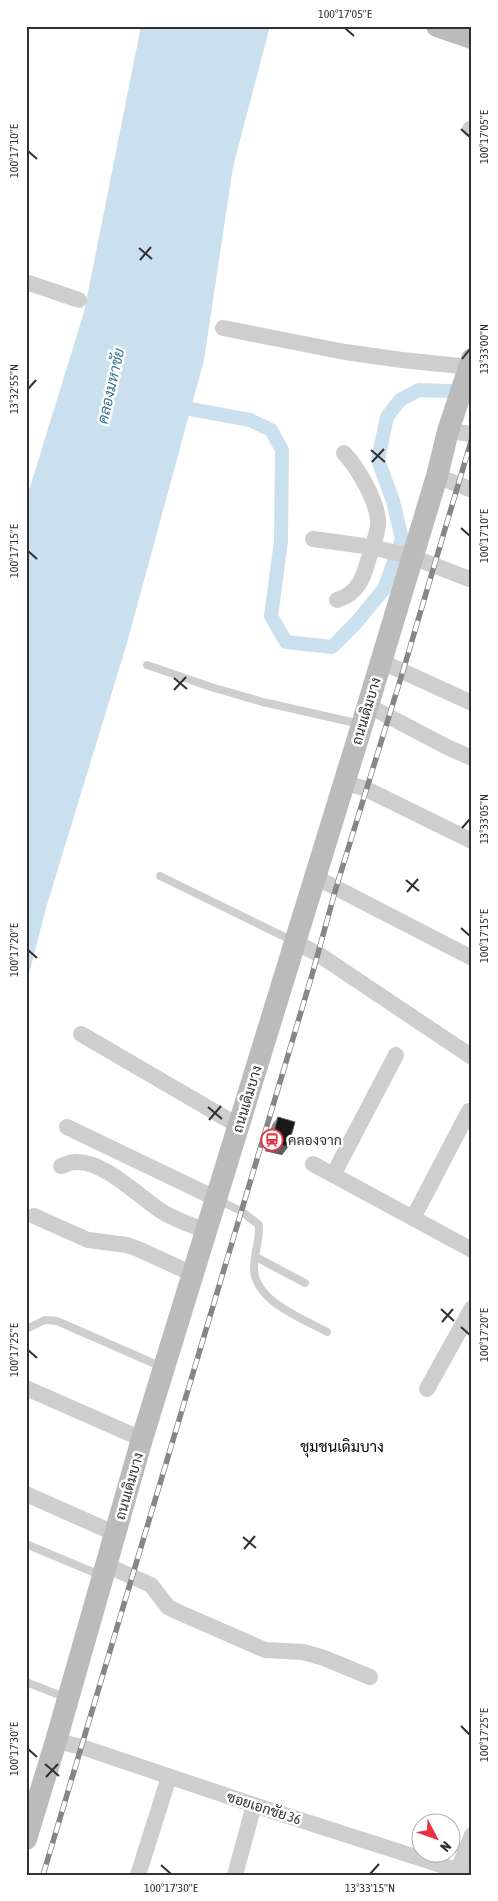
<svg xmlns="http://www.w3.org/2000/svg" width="498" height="1901" viewBox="0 0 498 1901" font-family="'Asap Condensed',Sarabun,sans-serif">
  <rect width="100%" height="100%" fill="#fff"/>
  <!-- water -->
  <polygon fill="#cbe0ee" points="141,26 270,26 233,167 204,360 127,643 46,908 26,986 26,500 84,312"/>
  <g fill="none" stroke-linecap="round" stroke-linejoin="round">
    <!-- canal -->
    <polyline stroke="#cbe0ee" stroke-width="14" points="174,406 250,420 271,430 282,450 281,541 271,616 286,642 332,647 356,623 384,589 402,539 393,501 378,460 387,417 400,400 419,390 449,391 469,394"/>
    <!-- lane -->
    <g stroke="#cecece" stroke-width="8">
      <polyline points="147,665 211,687 263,702 360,724"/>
      <polyline points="160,876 293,941"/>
      <path d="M218,1200l23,11 18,14c1,15 -5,28 -5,43 0,33 48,50 73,64"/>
      <polyline points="256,1257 305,1283"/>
      <polyline points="26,1329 45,1320 57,1321 162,1367"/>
      <polyline points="26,1544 100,1575"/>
      <polyline points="26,1682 67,1698"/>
    </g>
    <!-- street -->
    <g stroke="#cecece" stroke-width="16">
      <polyline points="470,129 472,129"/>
      <polyline points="26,282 79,300"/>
      <polyline points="223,328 345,352 402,360 470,367"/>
      <polyline points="448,431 472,434"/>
      <path d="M344,453c14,15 32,46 34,67 1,9 -3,19 -6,27l40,10 60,23"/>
      <polyline points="437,476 472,490"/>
      <path d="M313,539l59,8c-7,23 -9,45 -35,53"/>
      <polyline points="380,661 472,703"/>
      <polyline points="367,705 447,747 472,758"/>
      <polyline points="344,782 366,789 472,841"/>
      <polyline points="315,877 472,958"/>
      <polyline points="295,942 318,954 472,1057"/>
      <polyline points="81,1034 239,1126"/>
      <polyline points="67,1127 217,1199"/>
      <polyline points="313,1164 472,1250"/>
      <path d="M61,1166c4,-1 9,-4 14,-4 29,-2 64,35 86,49 14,9 30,14 46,20"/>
      <polyline points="333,1175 396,1055"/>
      <polyline points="34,1216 88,1240 127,1245 138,1249 193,1274"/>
      <polyline points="413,1218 469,1111"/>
      <polyline points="26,1388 142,1439"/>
      <polyline points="427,1389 472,1308"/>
      <polyline points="26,1494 114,1533"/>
      <polyline points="106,1565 151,1585 168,1607 178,1612 265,1650 303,1652 324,1658 370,1677"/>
      <polyline points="56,1741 82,1747 254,1805 472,1875"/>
      <polyline points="458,1870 472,1835"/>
      <polyline points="138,1875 169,1777"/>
      <polyline points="235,1875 254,1805"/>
    </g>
    <!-- secondary -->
    <g stroke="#bbb" stroke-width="22">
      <polyline points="437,26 472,38"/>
      <polyline points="26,1839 56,1741 142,1439 362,725 437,476 448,431 472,359"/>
    </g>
    <!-- rail casing -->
    <g stroke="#868686" stroke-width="5.5">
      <polyline id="rail" points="43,1875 312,975 336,888 403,671 472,438"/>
    </g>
    <!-- rail -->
    <use href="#rail" stroke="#fff" stroke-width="4" stroke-dasharray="11" stroke-linecap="butt"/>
  </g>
  <!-- wall -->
  <polygon fill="#8c8c8c" points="278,1117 288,1147 282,1155 265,1151 272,1125"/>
  <!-- shaded-wall -->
  <polygon fill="#5d5d5d" points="271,1142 288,1147 282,1155 265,1151"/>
  <!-- building -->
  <polygon fill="#181818" stroke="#5d5d5d" points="278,1117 295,1122 288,1147 271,1142"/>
  <!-- ticks -->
  <path fill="none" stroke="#313131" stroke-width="2" d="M345,28l9,8M461,129l9,8M28,151l9,8M139,248l13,11M140,260l11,-13M462,359l8,-10M28,389l8,-9M371,450l14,12M372,462l12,-13M461,528l9,8M28,551l9,8M174,678l13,11M174,690l12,-13M462,828l8,-9M406,880l13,11M407,892l11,-13M461,928l9,8M28,950l9,8M208,1107l14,12M209,1120l12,-14M441,1309l13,12M442,1322l11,-13M461,1327l9,8M28,1350l9,8M243,1537l13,11M244,1549l11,-13M461,1726l9,9M28,1749l9,8M45,1764l14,12M46,1777l12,-13M161,1865l10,9M370,1874l9,-10"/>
  <!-- icons -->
  <defs>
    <g id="station-ring" transform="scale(1.125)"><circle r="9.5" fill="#fff" stroke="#ea313f" stroke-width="1.5"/><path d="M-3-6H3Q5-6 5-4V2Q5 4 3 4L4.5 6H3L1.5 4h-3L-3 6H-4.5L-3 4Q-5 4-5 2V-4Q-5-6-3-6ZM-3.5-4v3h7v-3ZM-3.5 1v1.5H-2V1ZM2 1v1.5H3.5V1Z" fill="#ea313f"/></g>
  </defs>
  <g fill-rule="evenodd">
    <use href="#station-ring" x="272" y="1140"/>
  </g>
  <g text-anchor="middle" stroke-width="5" stroke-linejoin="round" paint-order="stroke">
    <!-- street labels -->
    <g font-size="14" fill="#313131" stroke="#fff">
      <text transform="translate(366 711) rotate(-73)" y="5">ถนนเดิมบาง</text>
      <text transform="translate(247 1099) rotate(-73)" y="5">ถนนเดิมบาง</text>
      <text transform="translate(129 1486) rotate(-74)" y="5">ถนนเดิมบาง</text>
      <text transform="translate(264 1808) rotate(18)" y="5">ซอยเอกชัย 36</text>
    </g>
    <!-- poi labels -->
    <g font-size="14" fill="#313131" stroke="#fff" text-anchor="start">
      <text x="288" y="1145">คลองจาก</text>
    </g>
    <!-- water labels -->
    <g font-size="15" font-style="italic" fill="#3c7497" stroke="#fff">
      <text transform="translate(111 386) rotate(-77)" y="5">คลองมหาชัย</text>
    </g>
    <!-- neighbourhood labels -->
    <g font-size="15" fill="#000" stroke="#fff">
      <text x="342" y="1452">ชุมชนเดิมบาง</text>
    </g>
  </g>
  <!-- border -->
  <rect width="498" height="1901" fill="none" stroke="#ffffff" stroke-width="55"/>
  <!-- north arrow -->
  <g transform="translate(436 1838) rotate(131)"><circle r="24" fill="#ffffff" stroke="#adadad"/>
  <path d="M0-4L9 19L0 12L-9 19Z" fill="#ea313f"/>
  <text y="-8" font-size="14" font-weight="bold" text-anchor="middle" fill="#313131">N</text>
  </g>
  <rect x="28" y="28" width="442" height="1846" fill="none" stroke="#313131" stroke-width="2"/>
  <g font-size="12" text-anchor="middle" fill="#313131">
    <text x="345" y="18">100°17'05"E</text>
    <text transform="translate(484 137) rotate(-90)" y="4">100°17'05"E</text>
    <text transform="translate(14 151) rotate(-90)" y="4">100°17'10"E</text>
    <text transform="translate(484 349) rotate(-90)" y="4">13°33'00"N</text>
    <text transform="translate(14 389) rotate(-90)" y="4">13°32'55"N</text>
    <text transform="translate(484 536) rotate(-90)" y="4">100°17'10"E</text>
    <text transform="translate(14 551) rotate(-90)" y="4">100°17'15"E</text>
    <text transform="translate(484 819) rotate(-90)" y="4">13°33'05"N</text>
    <text transform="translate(484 936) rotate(-90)" y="4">100°17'15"E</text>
    <text transform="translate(14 950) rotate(-90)" y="4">100°17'20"E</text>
    <text transform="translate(484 1335) rotate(-90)" y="4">100°17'20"E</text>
    <text transform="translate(14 1350) rotate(-90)" y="4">100°17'25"E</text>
    <text transform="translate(484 1735) rotate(-90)" y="4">100°17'25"E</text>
    <text transform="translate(14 1749) rotate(-90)" y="4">100°17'30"E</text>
    <text x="171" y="1892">100°17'30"E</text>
    <text x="370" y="1892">13°33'15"N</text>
  </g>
</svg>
